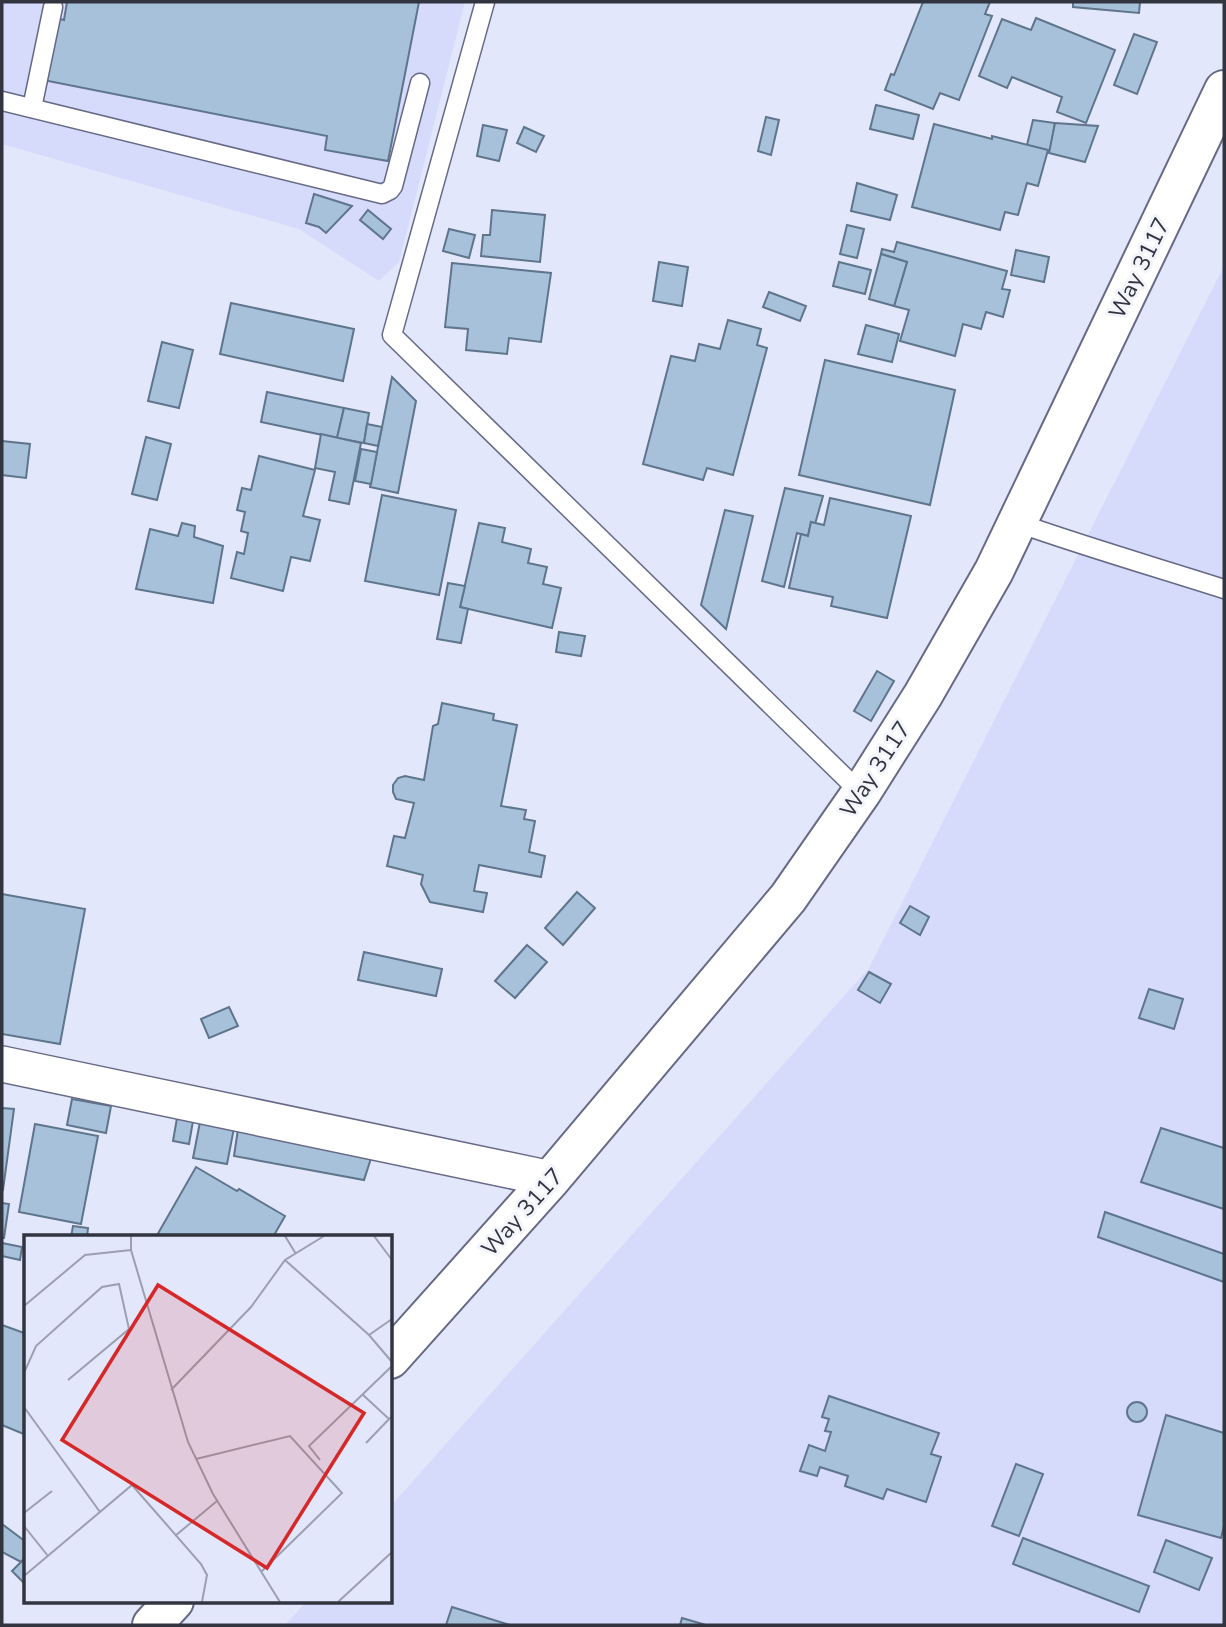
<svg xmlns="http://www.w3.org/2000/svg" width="1226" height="1627" viewBox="0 0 1226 1627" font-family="'Nunito Sans',sans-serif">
  <rect width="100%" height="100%" fill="#e3e7fb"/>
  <!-- built -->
  <g fill="#d6dbfb">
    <polygon points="2,2 465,2 399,262 379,281 299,229 2,144"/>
    <polygon points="1224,266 1224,1625 285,1625 307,1601 390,1601 390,1507 869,968"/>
  </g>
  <!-- building -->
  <g fill="#a8c1da" stroke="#5e758c" stroke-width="2">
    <polygon points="67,2 419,2 388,161 325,150 327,136 43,80 55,18 64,20"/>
    <polygon points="923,2 990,2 985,14 992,16 959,100 940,93 933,109 885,90 891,74 894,75"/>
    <polygon points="1073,2 1140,2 1139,13 1073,7"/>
    <polygon points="1036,18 1115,50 1086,123 1057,112 1062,97 1012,77 1007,88 979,76 1002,19 1031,30"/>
    <polygon points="1134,34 1157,42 1137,94 1114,85"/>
    <polygon points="876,105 919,115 913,139 870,129"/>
    <polygon points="766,117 779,120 771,155 758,151"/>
    <polygon points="1033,120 1055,123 1050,151 1027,145"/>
    <polygon points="1055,123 1098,126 1085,162 1049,153"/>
    <polygon points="934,124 992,139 992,136 1048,150 1038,186 1027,183 1018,215 1005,212 1000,230 912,207"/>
    <polygon points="483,125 507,130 499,161 477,156"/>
    <polygon points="524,127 544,136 536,152 517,143"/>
    <polygon points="857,183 897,195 890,220 851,211"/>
    <polygon points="314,194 352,206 326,233 319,227 306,223"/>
    <polygon points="368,210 391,229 383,239 360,220"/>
    <polygon points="492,210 545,215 540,262 481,256 483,235 490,235"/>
    <polygon points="847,225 864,229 857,258 840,254"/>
    <polygon points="449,229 475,235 469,258 443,251"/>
    <polygon points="897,242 1007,271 1002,289 1010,290 1003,317 986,312 981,329 963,324 955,356 900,341 909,310 894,306 907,262 881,254 882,249 894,252"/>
    <polygon points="1016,250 1049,257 1044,282 1011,275"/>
    <polygon points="881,254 907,262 894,306 869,299"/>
    <polygon points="659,262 688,267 682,306 653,301"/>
    <polygon points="839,262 871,270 865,294 833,286"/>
    <polygon points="452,263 551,273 541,342 509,338 507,354 466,350 468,329 445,327"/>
    <polygon points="769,292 806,306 800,321 763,307"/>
    <polygon points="231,303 354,329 343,381 220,354"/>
    <polygon points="728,320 761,329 757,345 767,348 733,475 707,468 703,480 643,464 671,356 695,361 699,344 720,349"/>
    <polygon points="866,325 899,334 892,362 858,354"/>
    <polygon points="162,342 193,350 179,408 148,401"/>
    <polygon points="825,360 955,390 930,505 799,475"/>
    <polygon points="392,377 416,401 398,493 370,487"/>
    <polygon points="267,392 344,408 337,438 261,422"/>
    <polygon points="344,408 369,413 364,443 337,438"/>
    <polygon points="367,424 382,427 378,446 364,443"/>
    <polygon points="321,434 361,443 349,504 329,500 335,472 315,468"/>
    <polygon points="146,437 171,444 157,500 132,494"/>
    <polygon points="2,441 30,444 26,478 2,475"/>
    <polygon points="361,449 377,452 371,484 355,481"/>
    <polygon points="259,456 315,470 303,516 320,520 310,561 291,557 283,591 231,578 237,552 244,554 248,533 241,531 245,512 237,510 242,488 251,490"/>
    <polygon points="785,488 823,496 815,524 811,522 808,536 797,533 784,587 762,581"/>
    <polygon points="382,495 456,510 439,595 365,581"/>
    <polygon points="830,498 911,516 887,618 831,606 833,597 789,588 801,534 808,536 811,522 824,525"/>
    <polygon points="725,510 753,516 726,629 701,605"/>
    <polygon points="182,523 195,526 194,537 223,546 213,603 136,589 150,529 178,536"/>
    <polygon points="479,523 505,528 502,542 531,549 528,563 547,567 543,584 561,588 552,628 460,607"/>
    <polygon points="448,583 465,586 460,607 468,609 461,643 437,639"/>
    <polygon points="559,632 585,636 581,656 556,652"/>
    <polygon points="877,671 894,681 871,721 854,711"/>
    <polygon points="442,703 494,714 493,720 517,725 501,806 526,810 524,819 535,821 529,852 545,856 541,877 479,865 474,891 487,893 483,912 430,902 421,884 423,875 387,866 394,836 405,838 414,803 396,799 393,792 393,785 398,778 405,776 424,780 433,726 438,724"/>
    <polygon points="577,892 595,908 563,945 545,928"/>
    <polygon points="2,894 85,909 60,1044 2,1034"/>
    <polygon points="910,906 929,917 920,935 900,923"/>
    <polygon points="527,945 547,962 515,998 495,981"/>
    <polygon points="364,952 442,969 436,996 358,980"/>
    <polygon points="869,972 891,984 880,1003 858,990"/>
    <polygon points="1149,989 1183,999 1174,1029 1139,1018"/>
    <polygon points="229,1007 238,1026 209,1038 201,1019"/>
    <polygon points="72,1099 111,1106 106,1133 67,1125"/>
    <polygon points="2,1108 14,1109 3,1190 2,1190"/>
    <polygon points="177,1118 193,1121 189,1144 173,1141"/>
    <polygon points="200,1122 234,1128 227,1164 193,1158"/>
    <polygon points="35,1124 98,1136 81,1224 19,1212"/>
    <polygon points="1161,1128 1224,1148 1224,1209 1141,1182"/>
    <polygon points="238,1129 373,1152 364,1180 234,1156"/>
    <polygon points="196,1167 237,1191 239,1189 285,1216 273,1237 156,1237"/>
    <polygon points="2,1203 9,1204 4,1238 2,1238"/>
    <polygon points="1105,1212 1224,1254 1224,1282 1098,1237"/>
    <polygon points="73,1226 88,1228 87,1237 71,1237"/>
    <polygon points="2,1243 22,1247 20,1260 2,1256"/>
    <polygon points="2,1325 24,1333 26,1329 26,1435 2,1425"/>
    <polygon points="829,1396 939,1433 931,1454 941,1457 926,1502 887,1489 883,1499 845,1486 848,1476 820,1467 817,1476 800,1471 809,1445 825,1451 831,1432 825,1431 829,1419 822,1417"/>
    <circle cx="1137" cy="1412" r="10"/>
    <polygon points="1166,1415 1224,1433 1224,1526 1221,1538 1138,1515"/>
    <polygon points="1016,1464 1043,1474 1019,1536 992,1526"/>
    <polygon points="2,1524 26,1542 26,1557 21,1562 2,1552"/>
    <polygon points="1023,1538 1149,1586 1139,1612 1013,1564"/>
    <polygon points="1166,1540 1212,1558 1199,1590 1154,1572"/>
    <polygon points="26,1557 26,1585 12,1571"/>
    <polygon points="452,1607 510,1625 446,1625"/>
    <polygon points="682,1618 706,1625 680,1625"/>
  </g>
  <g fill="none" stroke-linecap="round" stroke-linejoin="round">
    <!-- service casing -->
    <g stroke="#666a87" stroke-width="21">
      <g id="service">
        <polyline points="485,2 392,335 861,793"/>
        <polyline points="2,101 382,194 390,190 393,186 420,83"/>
        <polyline points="32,108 53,7"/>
        <path d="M1018,523c68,24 137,44 206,66"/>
      </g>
    </g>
    <!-- minor casing -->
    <g stroke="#666a87" stroke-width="38">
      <polyline id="minor" points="2,1064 551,1179"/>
    </g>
    <!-- tertiary casing -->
    <g stroke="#666a87" stroke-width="42">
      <g id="tertiary">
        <polyline points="390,1359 551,1179 788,898 861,793 923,695 994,571 1224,90"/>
        <polyline points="152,1625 174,1601"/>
      </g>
    </g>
    <!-- service -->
    <use href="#service" stroke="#fff" stroke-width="18"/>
    <!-- minor -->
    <use href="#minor" stroke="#fff" stroke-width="35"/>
    <!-- tertiary -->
    <use href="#tertiary" stroke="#fff" stroke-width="38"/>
  </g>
  <g text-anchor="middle" stroke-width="6" stroke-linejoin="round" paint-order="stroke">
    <!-- street labels -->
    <g font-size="23" fill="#323440" stroke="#f4f5fc">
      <text transform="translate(1139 268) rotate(-64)" y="8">Way 3117</text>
      <text transform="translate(875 769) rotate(-57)" y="8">Way 3117</text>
      <text transform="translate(522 1212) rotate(-48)" y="8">Way 3117</text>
    </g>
  </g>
  <!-- overview -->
  <g transform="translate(24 1235)">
    <rect width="368" height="368" fill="#e3e7fb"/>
    <path fill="none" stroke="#9c9fb0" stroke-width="2" d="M107,1v14l57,192 25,52 67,108M261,1l11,18M350,1l18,24M261,25l84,75 23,27M0,71l61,-51 46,-5M345,100l23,-16M0,138l12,-27 66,-59 17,-3 10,45 -61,51M147,155l80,-83 34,-47 39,-24M338,159l27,25M0,172l76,105M342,208l26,-27M172,224l94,-23 52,57 -80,78M296,225l-11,-14 83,-80M0,278l28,-22M0,291l24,30M151,301l42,-35M0,341l108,-91 69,79 6,11 -5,27M314,367l54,-50"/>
    <path fill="#d62828" fill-opacity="0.15" stroke="#d62828" stroke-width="3.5" d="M134,50l206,128 -97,155 -205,-128z"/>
    <rect width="368" height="368" fill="none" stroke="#323440" stroke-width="3.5"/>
  </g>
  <!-- border -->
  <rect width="1226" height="1627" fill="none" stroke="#323440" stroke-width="7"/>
</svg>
